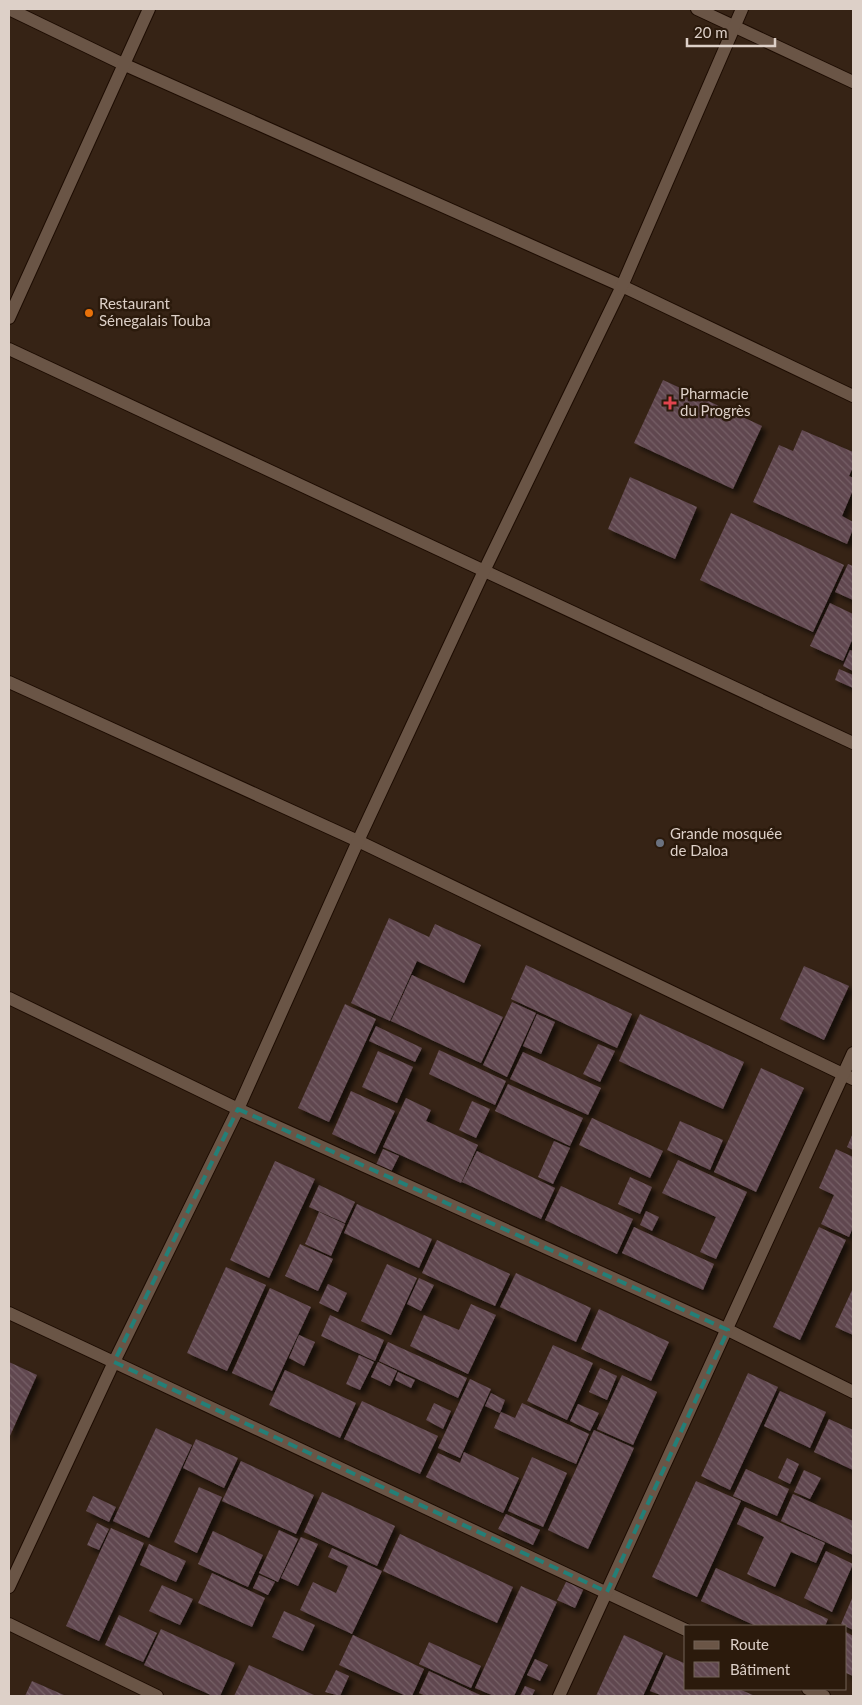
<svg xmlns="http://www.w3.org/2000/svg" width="862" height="1705" viewBox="0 0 862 1705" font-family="Lato,sans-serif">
  <defs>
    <pattern id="building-back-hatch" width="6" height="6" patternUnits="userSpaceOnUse" patternTransform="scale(1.25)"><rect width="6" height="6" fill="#60474f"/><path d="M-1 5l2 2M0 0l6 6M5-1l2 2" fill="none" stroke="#766067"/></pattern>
    <filter id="shadow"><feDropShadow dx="4.5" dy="4.5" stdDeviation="2.5" flood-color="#0009"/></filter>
  </defs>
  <rect width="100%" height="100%" fill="#362315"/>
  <!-- building -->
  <g fill="url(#building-back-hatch)" filter="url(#shadow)">
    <polygon points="663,380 762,426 733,489 634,443"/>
    <polygon points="802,430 853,452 853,467 849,476 853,478 853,490 842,516 853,522 853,529 847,544 753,502 779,445 793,451"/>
    <polygon points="630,477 697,507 675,559 608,529"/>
    <polygon points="731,513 844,565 813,632 700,580"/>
    <polygon points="848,564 853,566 853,600 835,592"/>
    <polygon points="830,603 853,614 853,638 843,661 810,646"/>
    <polygon points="850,650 853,651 853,671 843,666"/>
    <polygon points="839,669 853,675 853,688 835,680"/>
    <polygon points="389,918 429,937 435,924 481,945 464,983 417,961 390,1021 351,1003"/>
    <polygon points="526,965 632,1014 617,1048 511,999"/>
    <polygon points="804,966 849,986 824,1040 780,1019"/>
    <polygon points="412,975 503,1017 481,1063 391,1021"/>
    <polygon points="512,1002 536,1013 507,1077 483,1065"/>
    <polygon points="345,1004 376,1019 329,1122 298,1108"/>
    <polygon points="537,1014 555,1022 541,1054 523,1046"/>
    <polygon points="640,1014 744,1062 723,1109 619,1061"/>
    <polygon points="376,1026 422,1048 415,1062 369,1041"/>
    <polygon points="598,1044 615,1051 600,1082 583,1074"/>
    <polygon points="439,1050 506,1081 495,1105 429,1074"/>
    <polygon points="378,1051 413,1067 397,1103 362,1087"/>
    <polygon points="523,1052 601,1088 588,1115 510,1079"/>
    <polygon points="761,1068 804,1088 756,1192 714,1172"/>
    <polygon points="508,1084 583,1118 570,1146 495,1111"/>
    <polygon points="351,1091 395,1111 375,1154 332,1134"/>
    <polygon points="406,1098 431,1110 426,1121 478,1145 461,1183 383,1147"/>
    <polygon points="472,1101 490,1109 476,1138 459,1130"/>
    <polygon points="592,1118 663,1151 650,1178 579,1145"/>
    <polygon points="680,1121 723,1140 710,1170 667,1150"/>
    <polygon points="853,1133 853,1150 847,1147"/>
    <polygon points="554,1141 570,1148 553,1184 538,1177"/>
    <polygon points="383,1149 399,1156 390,1174 375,1167"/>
    <polygon points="836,1149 853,1157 853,1227 849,1237 821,1224 834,1195 819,1188"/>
    <polygon points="477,1151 555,1188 541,1219 462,1182"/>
    <polygon points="678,1160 747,1192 716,1259 700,1252 716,1217 662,1193"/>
    <polygon points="275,1161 315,1179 269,1278 230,1260"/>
    <polygon points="630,1177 652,1187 640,1214 618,1204"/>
    <polygon points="319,1185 355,1202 345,1223 309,1207"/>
    <polygon points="561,1186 633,1219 617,1254 545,1220"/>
    <polygon points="357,1204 432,1239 419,1268 344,1233"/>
    <polygon points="646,1211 659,1217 652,1231 640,1225"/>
    <polygon points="319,1212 345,1224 331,1256 305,1244"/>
    <polygon points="634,1227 714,1264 703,1290 622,1253"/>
    <polygon points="819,1227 846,1240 800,1340 773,1327"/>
    <polygon points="437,1240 510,1274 495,1306 422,1273"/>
    <polygon points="300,1244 333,1259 318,1291 285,1276"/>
    <polygon points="387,1264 417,1278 391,1335 361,1321"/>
    <polygon points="226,1267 266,1285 227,1371 187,1353"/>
    <polygon points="516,1273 591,1308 576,1342 500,1307"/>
    <polygon points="419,1278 434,1285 421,1311 407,1304"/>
    <polygon points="328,1284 347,1293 338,1312 319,1303"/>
    <polygon points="270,1288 311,1307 272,1391 232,1373"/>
    <polygon points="853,1288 853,1335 835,1327"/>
    <polygon points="471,1304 496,1315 468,1374 410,1346 424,1315 459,1330"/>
    <polygon points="599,1309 669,1342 651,1381 581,1349"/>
    <polygon points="330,1315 384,1340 375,1361 321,1336"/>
    <polygon points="299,1335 315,1342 304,1366 289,1358"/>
    <polygon points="388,1342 467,1378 458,1398 379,1361"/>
    <polygon points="553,1345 593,1363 567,1420 527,1401"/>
    <polygon points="359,1355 374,1362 360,1390 346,1384"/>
    <polygon points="9,1362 37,1375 9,1438"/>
    <polygon points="378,1362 397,1371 390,1386 371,1377"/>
    <polygon points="600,1368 617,1376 607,1400 589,1392"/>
    <polygon points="285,1370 356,1403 340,1438 269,1405"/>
    <polygon points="398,1372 415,1380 411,1388 395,1380"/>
    <polygon points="748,1373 778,1387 730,1490 701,1476"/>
    <polygon points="622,1375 657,1392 633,1445 597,1429"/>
    <polygon points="470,1379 491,1389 460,1458 438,1448"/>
    <polygon points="780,1391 826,1412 810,1448 764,1426"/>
    <polygon points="491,1393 505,1400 500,1413 485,1406"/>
    <polygon points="362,1401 438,1436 420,1474 344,1439"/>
    <polygon points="434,1403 451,1411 443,1429 426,1420"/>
    <polygon points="522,1403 589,1434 576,1464 494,1428 501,1412 515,1418"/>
    <polygon points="578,1404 599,1413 590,1431 570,1421"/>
    <polygon points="829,1419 853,1430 853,1470 814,1452"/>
    <polygon points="156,1428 192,1445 149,1538 113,1521"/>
    <polygon points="594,1430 634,1448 588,1549 548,1530"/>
    <polygon points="196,1439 238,1458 224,1488 183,1468"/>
    <polygon points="464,1452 519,1478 503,1513 426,1477 438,1453 460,1463"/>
    <polygon points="532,1457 567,1473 543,1527 508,1511"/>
    <polygon points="787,1458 799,1464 790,1484 778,1478"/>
    <polygon points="241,1461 314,1495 296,1534 222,1501"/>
    <polygon points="746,1469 789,1489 777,1516 733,1496"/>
    <polygon points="804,1470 821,1478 810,1499 794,1492"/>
    <polygon points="696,1481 741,1501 697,1597 652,1577"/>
    <polygon points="199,1487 222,1497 197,1553 174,1542"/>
    <polygon points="322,1492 395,1526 377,1566 304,1532"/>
    <polygon points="793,1494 853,1521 853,1555 781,1521"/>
    <polygon points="93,1496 116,1507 109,1522 86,1511"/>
    <polygon points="745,1507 825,1543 816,1563 791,1552 775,1587 747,1574 764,1537 737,1524"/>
    <polygon points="506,1514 540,1530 533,1545 498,1529"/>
    <polygon points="97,1523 109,1529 99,1550 87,1545"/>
    <polygon points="111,1528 144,1543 99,1641 66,1626"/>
    <polygon points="279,1530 298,1539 278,1582 259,1573"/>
    <polygon points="213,1531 263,1555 248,1587 198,1564"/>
    <polygon points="400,1534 513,1587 497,1623 383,1571"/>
    <polygon points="301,1537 318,1544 298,1586 281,1578"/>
    <polygon points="149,1544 186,1561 176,1582 140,1565"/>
    <polygon points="332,1548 382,1571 352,1634 300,1610 313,1582 336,1593 348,1566 328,1557"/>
    <polygon points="826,1551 853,1564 832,1612 804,1598"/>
    <polygon points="716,1568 828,1619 825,1626 756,1626 701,1601"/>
    <polygon points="212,1573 265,1598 252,1627 198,1603"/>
    <polygon points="259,1575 275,1582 268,1595 253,1588"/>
    <polygon points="567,1580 584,1588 575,1608 557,1600"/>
    <polygon points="162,1585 193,1599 180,1625 149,1611"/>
    <polygon points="521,1586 557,1602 514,1696 494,1696 475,1688"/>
    <polygon points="853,1596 853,1630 841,1624"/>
    <polygon points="284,1611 315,1625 303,1651 272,1637"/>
    <polygon points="119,1615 157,1633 143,1662 105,1645"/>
    <polygon points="161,1629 235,1663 220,1696 213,1696 144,1665"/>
    <polygon points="846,1632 853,1636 853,1676 846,1673"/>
    <polygon points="353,1635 424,1669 412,1696 406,1696 339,1665"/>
    <polygon points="624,1635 663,1653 643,1696 596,1696"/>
    <polygon points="429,1642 481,1666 471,1688 419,1664"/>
    <polygon points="666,1655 686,1664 686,1689 739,1689 755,1696 663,1696 650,1691"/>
    <polygon points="535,1659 548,1665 540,1681 527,1675"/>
    <polygon points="249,1665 316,1696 234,1696"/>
    <polygon points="336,1670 349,1676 340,1696 325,1692"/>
    <polygon points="429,1671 482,1696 426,1696 419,1693"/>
    <polygon points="32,1681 66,1696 25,1696"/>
    <polygon points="525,1686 535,1690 532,1696 520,1696"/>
  </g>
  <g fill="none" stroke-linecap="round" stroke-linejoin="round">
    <!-- minor casing -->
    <g stroke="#1d0c02" stroke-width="14">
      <g id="minor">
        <polyline points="9,9 123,64 622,286 853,396"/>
        <polyline points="697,9 853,82"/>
        <polyline points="9,318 149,9"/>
        <polyline points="9,682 358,841 853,1079"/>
        <polyline points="9,998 238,1109 728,1330 853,1392"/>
        <polyline points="9,1313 686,1630"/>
        <polyline points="9,1624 157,1696"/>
        <polyline points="808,1689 824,1696"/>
        <polyline points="559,1696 853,1053"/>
      </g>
    </g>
    <!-- tertiary casing -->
    <g stroke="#1d0c02" stroke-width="14">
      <g id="tertiary">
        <polyline points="9,349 853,743"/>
        <polyline points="9,1587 114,1362 238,1109 358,841 484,571 622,286 742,9"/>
      </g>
    </g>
    <!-- minor -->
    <use href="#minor" stroke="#6a5546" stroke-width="12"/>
    <!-- tertiary -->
    <use href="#tertiary" stroke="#6a5546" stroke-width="12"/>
  </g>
  <!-- marked area -->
  <path fill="none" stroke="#247f77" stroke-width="4" stroke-dasharray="10 6" stroke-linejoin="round" d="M238,1109l490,221 -121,262 -493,-230z"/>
  <!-- markers -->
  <circle fill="#e8710a" stroke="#2b1a0c" stroke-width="2" cx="89" cy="313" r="5"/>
  <path fill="#e0444e" stroke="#2b1a0c" stroke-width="2" d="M667.5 395.5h5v5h5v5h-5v5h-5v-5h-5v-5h5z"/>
  <circle fill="#6b7280" stroke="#2b1a0c" stroke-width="2" cx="660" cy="843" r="5"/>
  <g text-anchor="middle" stroke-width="5" stroke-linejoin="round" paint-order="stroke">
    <!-- poi labels -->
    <g font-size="15" fill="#ddd0c8" stroke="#2b1a0c" text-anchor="start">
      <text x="99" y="309">Restaurant<tspan x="99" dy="17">Sénegalais Touba</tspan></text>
      <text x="680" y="399">Pharmacie<tspan x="680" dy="17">du Progrès</tspan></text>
      <text x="670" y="839">Grande mosquée<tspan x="670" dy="17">de Daloa</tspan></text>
    </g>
  </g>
  <!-- border -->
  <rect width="862" height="1705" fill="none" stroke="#ddd0c8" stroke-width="20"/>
  <!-- legend -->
  <rect x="684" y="1625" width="162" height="65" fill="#2b1a0c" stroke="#726357"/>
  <rect x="694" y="1641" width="25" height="8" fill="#6a5546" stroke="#726357"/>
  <text x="730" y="1650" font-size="15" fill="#ddd0c8">Route</text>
  <rect x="694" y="1662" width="25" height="15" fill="url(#building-back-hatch)" stroke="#726357"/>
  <text x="730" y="1675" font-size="15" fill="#ddd0c8">Bâtiment</text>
  <!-- scale -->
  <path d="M687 38v8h88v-8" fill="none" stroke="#ddd0c8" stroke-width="2.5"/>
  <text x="694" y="38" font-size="15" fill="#ddd0c8" stroke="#2b1a0c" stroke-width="4" paint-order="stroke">20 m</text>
</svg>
